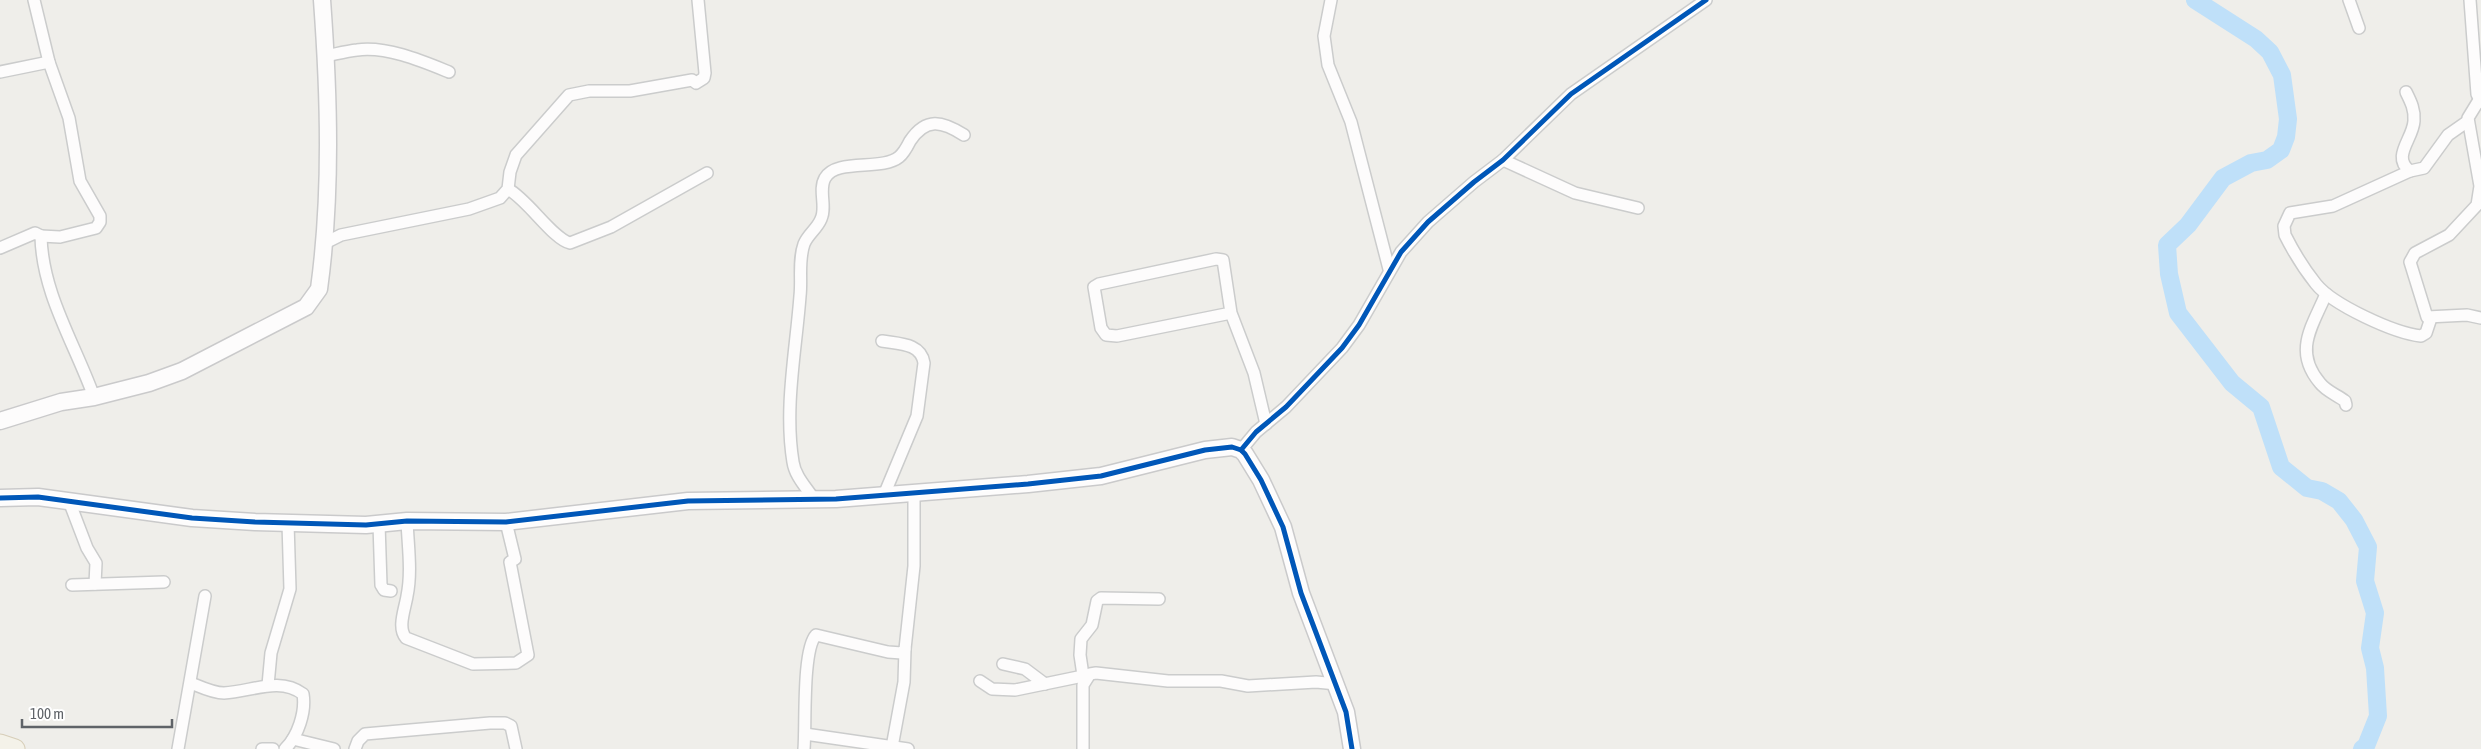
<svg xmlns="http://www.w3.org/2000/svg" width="2481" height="749" viewBox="0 0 2481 749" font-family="'Asap Condensed',sans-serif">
  <rect width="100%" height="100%" fill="#efeeea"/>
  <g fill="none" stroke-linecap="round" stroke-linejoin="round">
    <!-- river -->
    <polyline stroke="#bfe0f9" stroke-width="18" points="2195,0 2256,39 2270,52 2282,75 2288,119 2286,137 2281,150 2267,160 2251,163 2223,178 2188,225 2167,245 2169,274 2178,313 2232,383 2261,407 2281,467 2307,488 2322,491 2339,501 2354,520 2368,547 2365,581 2375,613 2370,648 2375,668 2378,716 2366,746 2362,749"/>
    <!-- street casing -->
    <g stroke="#cbcccc" stroke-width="14">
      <g id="street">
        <polyline points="34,0 49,62"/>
        <polyline points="1331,0 1324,36 1328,65 1351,122 1389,269"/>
        <polyline points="2349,0 2359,28"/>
        <polyline points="2470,0 2477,94 2481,102"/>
        <path d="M326,56c10,-2 21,-5 31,-6 30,-4 65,11 92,22"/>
        <polyline points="0,72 49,62 69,118 80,181 100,216 100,222 96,228 60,237 41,236"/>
        <path d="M2406,92c5,10 9,18 8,29 -1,18 -23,36 -4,50l14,-3 24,-33 20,-14"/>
        <polyline points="2479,100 2468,118 2480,186 2477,205 2449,235 2415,253 2410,262 2427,317 2467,315 2481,318"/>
        <polyline points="1503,160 1575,193 1638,208"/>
        <path d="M2410,171l-77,35 -43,7 -6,13 1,9c8,16 19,34 31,49 17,21 78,49 105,52l5,-3 5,-15"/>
        <path d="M508,189c20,11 45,50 62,54l41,-16 96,-54"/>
        <polyline points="325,243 341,235 469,209 500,198 508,189 510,172 516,155 569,95 589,91 630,91 692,80 696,83 704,78 705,73 698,0"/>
        <path d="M0,248l35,-15 6,3c1,57 34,108 53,161"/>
        <path d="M2326,294c-14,33 -33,57 -6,89 6,8 17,12 25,18l1,4"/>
        <polyline points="1231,313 1117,336 1106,335 1101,328 1094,287 1099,284 1216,259 1223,260 1231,313 1254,373 1266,424"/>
        <path d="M882,341c17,3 39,2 42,22l-7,53 -33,79"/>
        <polyline points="1241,450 1256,432 1286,407 1342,348 1359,325 1401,252 1428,222 1474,182 1503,160 1571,94 1706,0"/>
        <path d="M813,498c-7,-11 -18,-22 -20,-36 -9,-54 3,-112 7,-166 2,-17 -2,-35 4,-52 4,-10 13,-15 17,-25 6,-12 -3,-29 4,-41 11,-20 57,-7 74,-21 5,-4 8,-10 11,-16 16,-24 32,-20 54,-6"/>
        <polyline points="69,501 87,548 96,563 95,584"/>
        <path d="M407,521c1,25 5,51 0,75 -2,13 -10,32 -1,42l67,26 43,-1 12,-8 -18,-93 5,-3 -9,-37"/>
        <polyline points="379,524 381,585 384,590 391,591"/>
        <polyline points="72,585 164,582"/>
        <polyline points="1003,664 1025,669 1045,684"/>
        <polyline points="980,681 992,689 1015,690 1083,676"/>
        <polyline points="1084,682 1080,655 1081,639 1092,625 1097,601 1101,598 1159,599"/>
        <path d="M191,683c10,4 22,10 33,10 27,-1 55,-17 79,1 3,18 -5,42 -18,55"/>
        <polyline points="268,685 271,653 290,589 288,523"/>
        <polyline points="805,734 908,749"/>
        <polyline points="293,739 334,749"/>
        <polyline points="892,747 904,682 905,649"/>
        <polyline points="178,749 205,596"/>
        <polyline points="262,749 273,749"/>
        <polyline points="355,749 358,741 365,734 490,723 505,723 511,726 516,749"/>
        <path d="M804,749c2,-23 -2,-99 12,-114l72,17 14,1 3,-4 9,-83v-72"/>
        <polyline points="1083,749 1083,685 1090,674 1096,673 1168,681 1221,681 1248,686 1316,682 1337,684"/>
      </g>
    </g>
    <!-- secondary casing -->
    <g stroke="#cacacb" stroke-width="19">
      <g id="secondary">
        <path d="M0,421l61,-19 33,-5 55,-14 33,-12 124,-64 13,-18c13,-95 10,-194 3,-289"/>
        <polyline points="0,498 38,497 192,518 255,522 366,525 407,521 506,522 688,501 836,499 1028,484 1101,476 1205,450 1232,447 1241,450 1245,454 1261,480 1283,527 1301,593 1346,712 1352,749"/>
      </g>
    </g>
    <!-- primary casing -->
    <g stroke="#d7ceb8" stroke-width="21">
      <polyline id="primary" points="0,744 15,749"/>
    </g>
    <!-- street -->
    <use href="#street" stroke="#fdfcfc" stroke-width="11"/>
    <!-- secondary -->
    <use href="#secondary" stroke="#fdfcfc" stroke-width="16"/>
    <!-- primary -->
    <use href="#primary" stroke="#f4f2e9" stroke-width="19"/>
    <!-- cycleway casing -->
    <g stroke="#fff" stroke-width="8">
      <g id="cycleway">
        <polyline points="1241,450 1256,432 1286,407 1342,348 1359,325 1401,252 1428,222 1474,182 1503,160 1571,94 1706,0"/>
        <polyline points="0,498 38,497 192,518 255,522 366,525 407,521 506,522 688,501 836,499 1028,484 1101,476 1205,450 1232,447 1241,450 1245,454 1261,480 1283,527 1301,593 1346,712 1352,749"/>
      </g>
    </g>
    <!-- cycleway -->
    <use href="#cycleway" stroke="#0057b8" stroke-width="5"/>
  </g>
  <!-- scale -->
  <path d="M22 719v8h150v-8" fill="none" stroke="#5f6368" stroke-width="2.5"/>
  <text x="30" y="719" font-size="15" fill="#5f6368" stroke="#ffffff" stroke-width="4" paint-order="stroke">100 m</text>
</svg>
